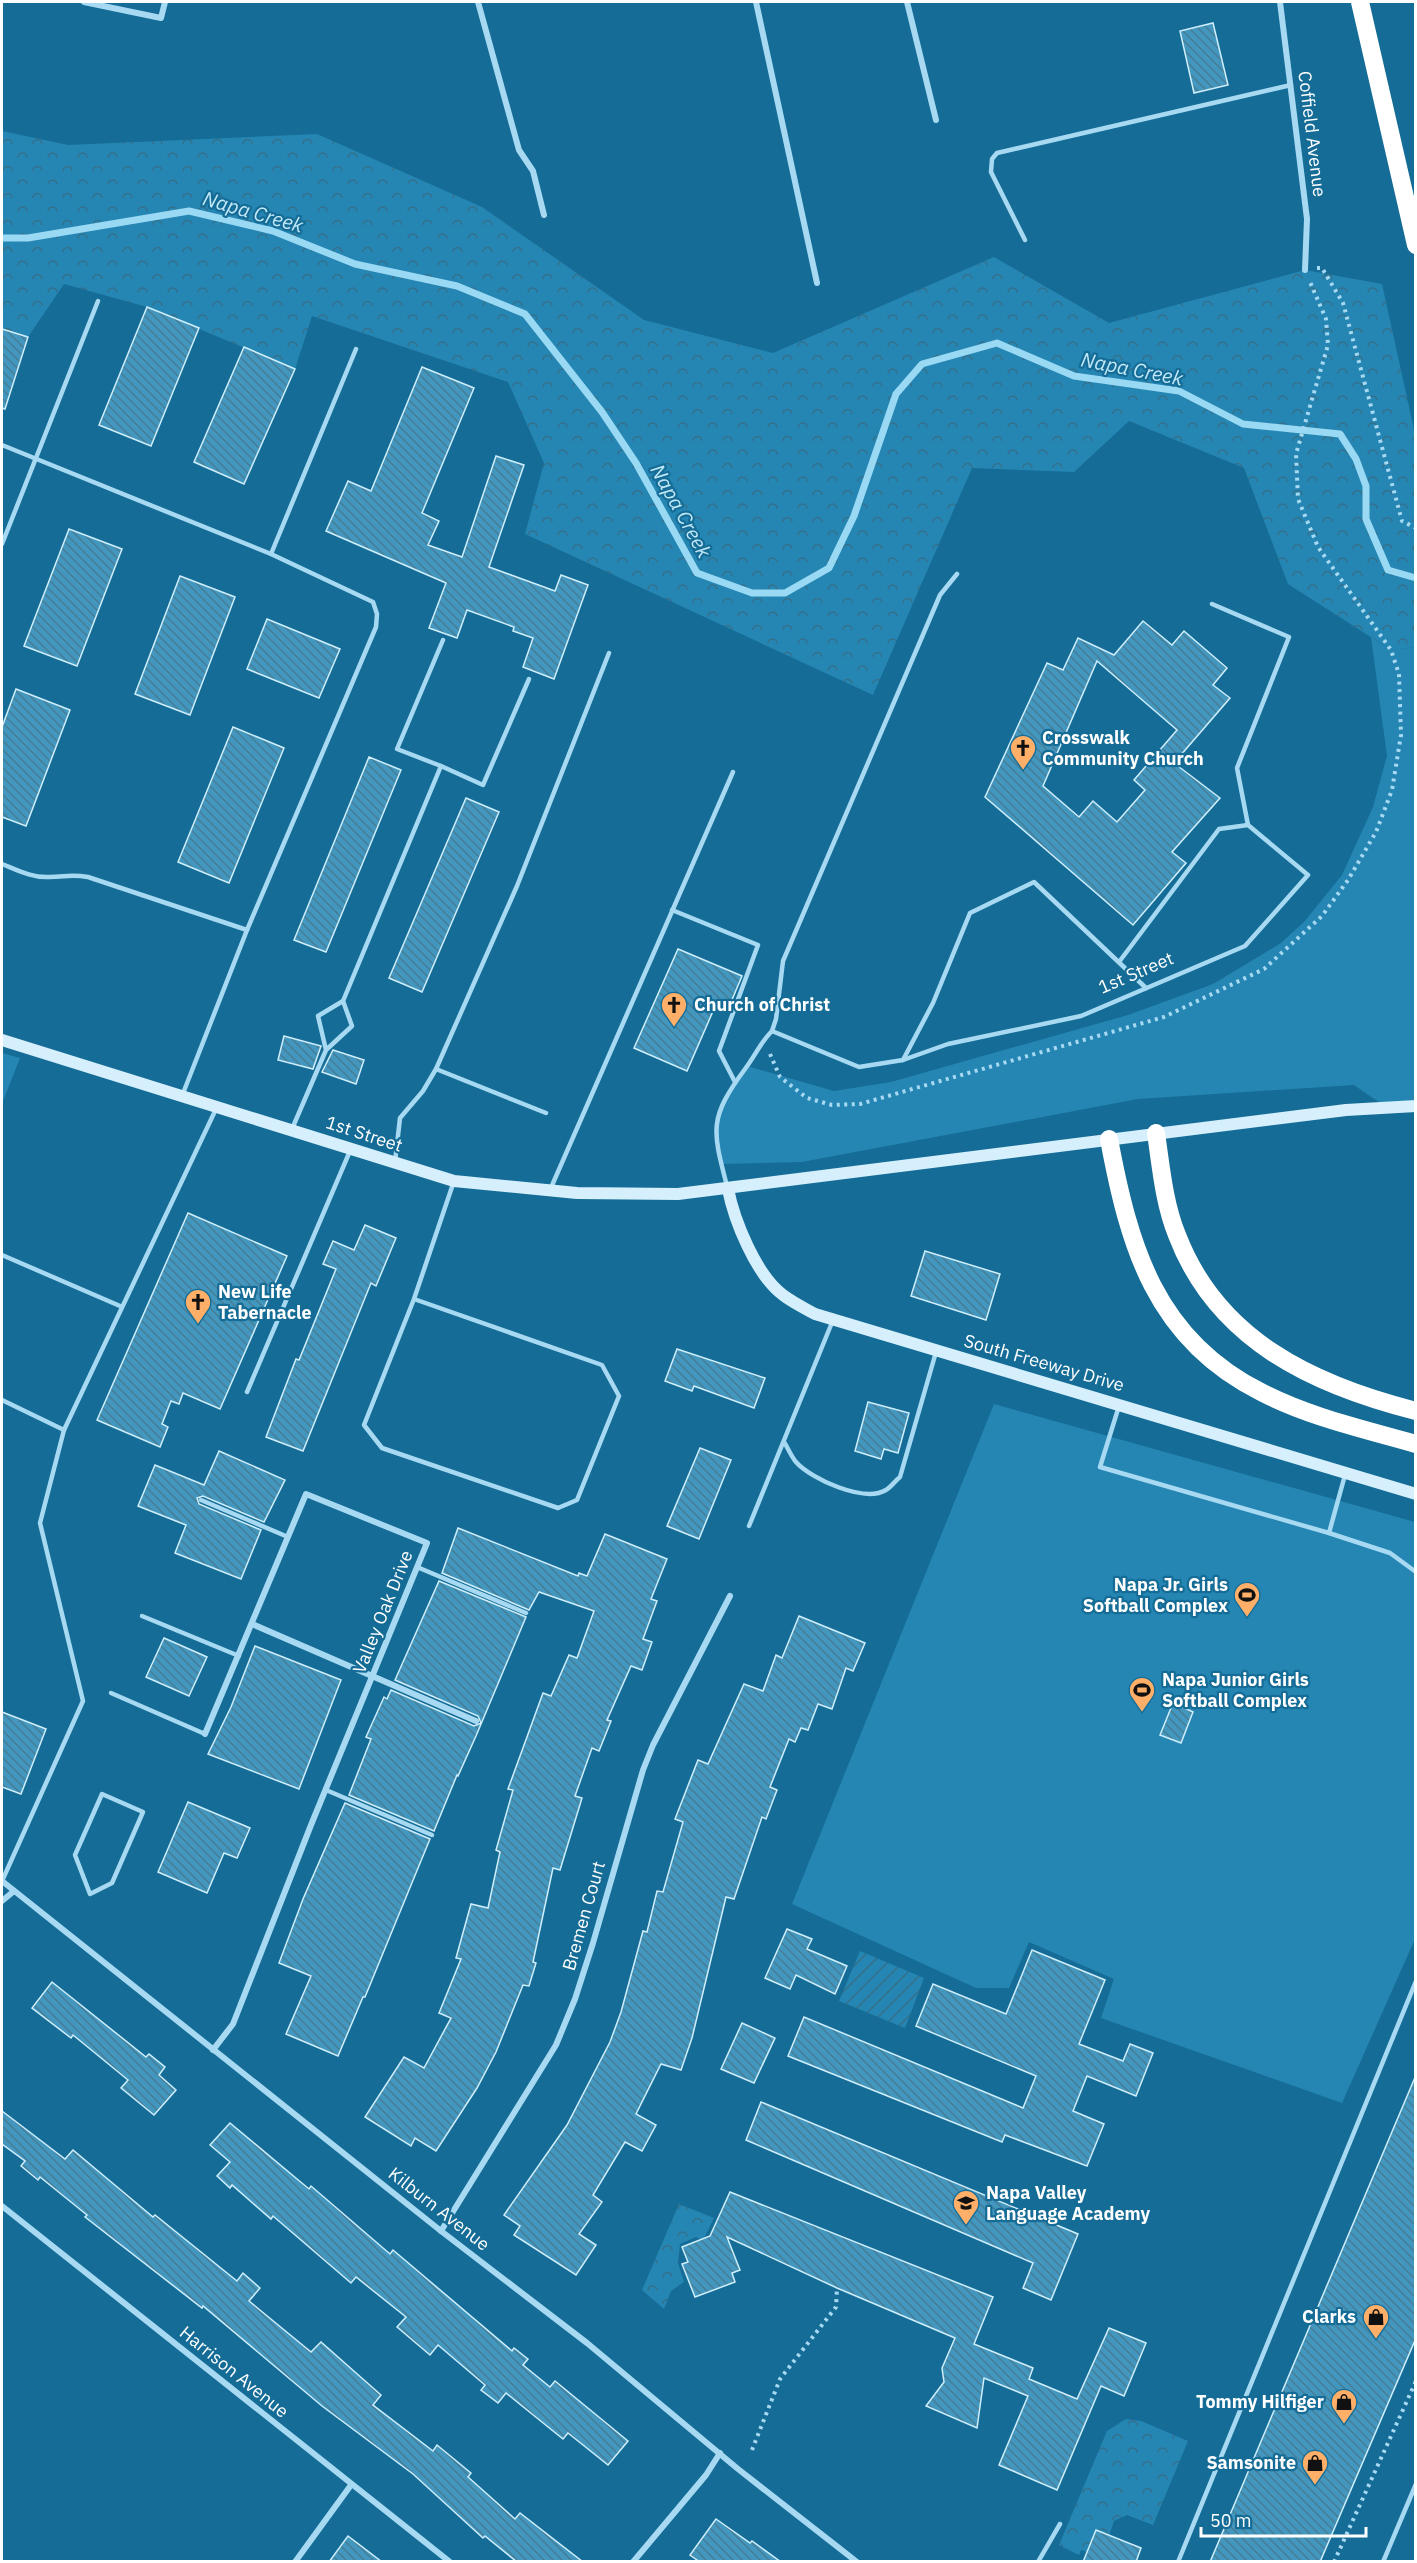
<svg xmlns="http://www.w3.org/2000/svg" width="1417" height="2563" viewBox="0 0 1417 2563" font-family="'IBM Plex Sans',sans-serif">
  <defs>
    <pattern id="forest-crowns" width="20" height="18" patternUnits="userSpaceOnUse" patternTransform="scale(1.5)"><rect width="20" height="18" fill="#2586b3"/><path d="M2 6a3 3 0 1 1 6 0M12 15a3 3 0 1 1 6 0" fill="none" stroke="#356f8a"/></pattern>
    <pattern id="garden-furrows" width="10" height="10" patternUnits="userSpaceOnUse" patternTransform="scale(1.5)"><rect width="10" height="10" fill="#2586b3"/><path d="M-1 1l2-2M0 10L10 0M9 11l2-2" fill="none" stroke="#356f8a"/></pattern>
    <pattern id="building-back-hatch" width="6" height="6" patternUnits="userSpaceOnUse" patternTransform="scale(1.5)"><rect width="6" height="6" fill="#4397be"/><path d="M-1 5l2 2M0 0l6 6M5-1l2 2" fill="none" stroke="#467d96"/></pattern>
  </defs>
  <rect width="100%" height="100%" fill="#156c96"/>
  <!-- grass -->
  <g fill="#2586b3">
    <path d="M1371,637l20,13 24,-3v459l-29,1 -32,-22 -216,14 -336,63 -81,2c-12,-47 -1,-61 26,-98l87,25 57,-9 237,-67 85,-31 68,-41 23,-21 38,-47 31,-68 14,-51z"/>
    <polygon points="2,1053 20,1058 2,1104"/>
    <polygon points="994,1404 1415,1522 1415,1939 1342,2103 1101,2018 1114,1979 1029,1942 1009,1988 976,1988 792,1904"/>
  </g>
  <!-- forest -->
  <g fill="url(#forest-crowns)">
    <polygon points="2,131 68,145 317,134 482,207 644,320 773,353 994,257 1109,323 1305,270 1382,284 1415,434 1415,647 1391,650 1288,584 1244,468 1129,421 1074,472 972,468 873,695 525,534 544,463 508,382 312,316 295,369 147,307 64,284 28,337 2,329"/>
    <polygon points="679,2204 714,2218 703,2240 696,2237 680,2244 678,2263 684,2282 671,2291 664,2309 642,2290"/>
    <polygon points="1126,2419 1141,2421 1188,2441 1153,2525 1127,2515 1114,2521 1109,2536 1087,2552 1081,2550 1079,2555 1059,2545 1107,2431"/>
  </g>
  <!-- garden -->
  <polygon fill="url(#garden-furrows)" points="860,1951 924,1978 905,2028 839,2001"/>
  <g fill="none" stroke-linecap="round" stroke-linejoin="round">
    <!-- stream -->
    <polyline stroke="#99d9f4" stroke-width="7" points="2,238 28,238 189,211 273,231 355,264 457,286 525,314 602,412 636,463 697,573 752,593 785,593 829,568 854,516 896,394 922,364 997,343 1074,376 1179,391 1243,424 1340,434 1356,459 1366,486 1366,519 1388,570 1416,578"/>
  </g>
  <!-- building -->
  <g fill="url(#building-back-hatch)" stroke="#ceeefc" stroke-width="1.5" fill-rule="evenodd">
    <polygon points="1213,23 1228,85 1194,93 1180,31"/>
    <polygon points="147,307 199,328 151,446 99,425"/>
    <polygon points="2,329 28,337 5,409 2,408"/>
    <polygon points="244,347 295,369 244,484 194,462"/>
    <polygon points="422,367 474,388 422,513 439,521 428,545 462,557 496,456 524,465 489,567 555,591 561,575 588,585 554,679 523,667 533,638 513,631 514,627 467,610 457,638 429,628 446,583 326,531 348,481 371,491"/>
    <polygon points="69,529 122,549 77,666 24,646"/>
    <polygon points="180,576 235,597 190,715 135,694"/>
    <polygon points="267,619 340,649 319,698 247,669"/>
    <path d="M1143,621l29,24 12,-14 43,37 -14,17 17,13 -56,65 46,35 -48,54 14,11 -53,62 -148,-128 62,-134 16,7 15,-32 36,17zM1097,661l80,69 -43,50 11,10 -28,32 -24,-21 -14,16 -36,-31z"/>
    <polygon points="16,689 70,710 26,826 2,817 2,727"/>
    <polygon points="233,727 284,748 229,883 178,862"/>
    <polygon points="369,757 401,770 326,952 294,940"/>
    <polygon points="466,798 499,812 422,992 389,978"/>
    <polygon points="678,949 742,976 729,1007 717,1002 687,1071 634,1048"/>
    <polygon points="284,1036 321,1046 313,1069 278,1060"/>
    <polygon points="333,1050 364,1060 356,1084 322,1072"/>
    <polygon points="188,1213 287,1256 220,1409 183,1393 179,1404 171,1401 162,1424 168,1427 160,1447 97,1420"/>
    <polygon points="365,1225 396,1238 376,1286 371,1283 303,1451 266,1437 296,1359 299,1360 336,1269 323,1264 333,1241 354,1250"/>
    <polygon points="925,1251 1000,1274 986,1320 911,1296"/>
    <polygon points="677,1349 765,1378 754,1408 694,1386 692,1391 665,1381"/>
    <polygon points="868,1402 909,1413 898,1453 884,1449 881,1459 855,1451"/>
    <polygon points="700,1448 731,1460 699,1539 667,1526"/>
    <polygon points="219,1451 285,1480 264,1522 203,1496 197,1498 199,1504 261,1530 241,1579 175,1553 186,1525 138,1506 155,1465 204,1485"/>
    <polygon points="458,1528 578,1576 579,1573 587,1576 605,1534 667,1559 651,1599 657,1601 643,1639 652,1642 642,1670 631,1666 607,1720 611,1721 599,1751 592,1748 575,1796 582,1798 560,1870 553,1868 533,1962 536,1963 529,1986 523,1985 496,2052 477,2088 436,2151 415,2138 411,2146 365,2117 404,2057 424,2068 451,2018 439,2013 461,1959 456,1958 471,1904 488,1908 500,1852 496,1850 513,1790 508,1789 543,1693 551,1696 569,1655 577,1658 594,1611 539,1592 529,1610 442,1573"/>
    <polygon points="439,1581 526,1617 476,1736 458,1776 457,1775 434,1831 349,1795 371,1739 366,1737 384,1697 387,1699 391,1690 474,1726 481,1723 478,1716 395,1680"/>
    <polygon points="799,1616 865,1643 853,1671 846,1668 832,1709 818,1704 808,1730 801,1728 795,1742 789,1739 770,1787 777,1790 766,1819 762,1817 734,1899 726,1897 692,2038 681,2070 661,2064 636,2114 656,2125 642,2151 625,2142 593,2195 602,2202 579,2234 596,2245 576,2275 514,2235 520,2226 504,2215 567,2125 610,2042 621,2012 643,1931 647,1932 657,1891 663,1892 683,1822 675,1819 698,1760 708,1764 744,1684 763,1691 776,1655 782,1658"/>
    <polygon points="164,1638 207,1657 189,1696 146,1677"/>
    <polygon points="255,1646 341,1680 299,1789 208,1754 231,1707"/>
    <polygon points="1173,1703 1193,1712 1181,1743 1160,1735"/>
    <polygon points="2,1712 46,1729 21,1794 2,1787"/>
    <polygon points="188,1802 250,1828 237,1858 224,1853 207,1893 158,1872"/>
    <polygon points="345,1803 430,1839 365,1997 363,1997 338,2056 286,2034 311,1976 279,1963 303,1899"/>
    <polygon points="787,1929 812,1939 807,1949 847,1966 835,1994 796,1975 790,1989 765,1978"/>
    <polygon points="1032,1950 1105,1980 1079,2044 1123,2061 1130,2044 1153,2053 1136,2096 1087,2076 1073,2111 1104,2124 1087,2166 1005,2135 1002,2142 788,2056 804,2017 1023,2108 1036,2076 916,2026 933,1984 1006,2014"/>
    <polygon points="52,1982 146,2057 149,2054 165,2067 159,2075 176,2090 154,2115 121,2088 128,2080 73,2035 71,2038 32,2008"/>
    <polygon points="742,2023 775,2038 754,2083 721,2069"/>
    <polygon points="1416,2075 1416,2338 1320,2562 1210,2562"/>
    <polygon points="761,2102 1078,2234 1051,2300 1023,2288 1033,2263 746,2140"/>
    <polygon points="2,2111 65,2159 73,2150 153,2217 155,2215 237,2281 243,2273 260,2288 249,2301 311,2352 321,2342 381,2395 373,2405 433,2451 437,2445 471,2473 468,2477 515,2519 520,2513 583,2562 517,2562 485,2536 483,2538 413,2474 322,2406 203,2306 202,2308 85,2217 87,2215 40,2177 38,2180 21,2166 25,2161 2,2144"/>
    <polygon points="230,2123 309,2189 311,2186 390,2254 393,2250 512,2351 514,2348 528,2359 523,2365 550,2387 555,2381 628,2441 608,2465 568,2433 563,2439 506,2393 498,2403 481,2390 485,2385 438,2345 430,2355 397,2327 406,2317 356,2277 351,2283 273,2216 271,2219 232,2185 230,2188 217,2176 230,2162 210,2145"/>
    <polygon points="730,2192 993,2297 974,2344 1033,2368 1029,2379 1077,2399 1109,2328 1146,2343 1124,2396 1101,2386 1057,2490 999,2465 1028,2396 984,2378 977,2428 926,2406 944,2382 942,2368 955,2338 837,2288 727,2237 740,2270 732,2273 735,2282 695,2297 682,2264 688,2262 682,2247 710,2236"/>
    <polygon points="716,2519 750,2543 752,2541 781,2562 700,2562 690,2555"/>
    <polygon points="1096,2530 1141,2548 1136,2562 1083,2562"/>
    <polygon points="348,2536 382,2562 329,2562"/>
  </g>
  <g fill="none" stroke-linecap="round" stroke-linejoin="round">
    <!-- path -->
    <g stroke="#a7daf2" stroke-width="4" stroke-dasharray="3 4.5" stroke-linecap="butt">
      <polyline points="1317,268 1322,268 1343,303 1402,521 1416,528"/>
      <polyline points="770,1054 780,1077 807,1098 832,1105 860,1104 1164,1017 1264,969 1322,916 1348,880 1376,832 1392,790 1401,735 1399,674 1391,650 1318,547 1298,499 1296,454 1328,345 1326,319 1310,282"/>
      <polyline points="752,2450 780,2379 836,2307 837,2288"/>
      <polyline points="1334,2562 1416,2381"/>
    </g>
    <!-- lane -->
    <g stroke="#a7daf2" stroke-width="4.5">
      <polyline points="1025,240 991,172 992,159 997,153 1291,85"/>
      <polyline points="2,445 271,554 356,349"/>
      <polyline points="2,544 98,301"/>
      <polyline points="441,766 397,749 443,640"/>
      <path d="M2,864c15,6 30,14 47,13 17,0 20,-3 39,0l159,53"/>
      <polyline points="672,910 758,945 719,1051 735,1082"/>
      <polyline points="1119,962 1219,829 1248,825"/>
      <polyline points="343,1001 441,766 483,785 529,679"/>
      <polyline points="772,1031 776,1019 783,961 940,595 957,574"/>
      <polyline points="903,1060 933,1003 970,913 1034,882 1146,988"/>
      <polyline points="436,1069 546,1113"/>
      <polyline points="182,1096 247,930 376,627 377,614 373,602 271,554"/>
      <polyline points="292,1129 326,1050 352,1026 343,1001 318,1016 326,1050"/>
      <polyline points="395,1162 400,1118 423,1091 436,1069 517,886 609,653"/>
      <path d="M727,1186c-15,-57 -18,-68 18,-117 10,-13 15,-26 27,-38l87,36 44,-7 45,-16 133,-28 164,-70 63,-71 -60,-50 -11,-57 52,-131 -77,-33"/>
      <polyline points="550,1190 733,772"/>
      <polyline points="2,1255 120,1306"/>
      <polyline points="414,1299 602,1365 619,1396 577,1500 558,1508 382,1448 364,1425 414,1299 453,1184"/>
      <polyline points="247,1392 350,1151"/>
      <polyline points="2,1400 64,1430"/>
      <polyline points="1119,1406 1100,1467 1329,1533 1390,1553 1416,1572"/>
      <path d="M784,1442c4,6 7,14 12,20 15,17 68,41 90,28 5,-3 9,-9 14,-13l36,-125"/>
      <polyline points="201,1500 288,1537"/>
      <polyline points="749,1526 833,1320"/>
      <polyline points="1329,1533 1345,1475"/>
      <polyline points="417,1567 526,1613"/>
      <polyline points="142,1616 239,1656"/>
      <polyline points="111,1693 205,1734"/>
      <polyline points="326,1790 432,1835"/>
      <polygon points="102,1794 143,1812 112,1883 90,1894 75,1855"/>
      <polyline points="2,1881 83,1701 40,1523 64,1430 216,1109"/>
      <polyline points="1038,2562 1060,2524"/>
      <polyline points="1178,2562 1416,1981"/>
      <polyline points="1383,2562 1416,2484"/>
    </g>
    <!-- street -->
    <g stroke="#a7daf2" stroke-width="6">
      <polyline points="84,2 161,18 165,2"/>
      <polyline points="478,2 519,150 533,171 544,215"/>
      <polyline points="756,2 817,283"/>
      <polyline points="907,2 936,120"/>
      <polyline points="1280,2 1307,219 1305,270"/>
      <polyline points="252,1624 476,1721"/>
      <polyline points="205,1734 306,1494 427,1543 311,1825 233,2024 213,2050"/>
      <polyline points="2,1881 441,2231 587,2343 738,2469 857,2562"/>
      <polyline points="2,1901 14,1891"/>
      <polyline points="2,2206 450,2562"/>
      <polyline points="441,2231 556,2045 575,1999 593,1943 643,1770 653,1745 730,1596"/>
      <polyline points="295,2562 351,2485"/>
      <polyline points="633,2562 706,2475 720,2453"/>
    </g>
    <!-- secondary -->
    <g stroke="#d5effc" stroke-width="12">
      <polyline points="2,1040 454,1181 577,1193 678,1194 1346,1110 1416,1106"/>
      <path d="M728,1189c6,31 28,86 55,106 9,7 21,13 32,19l601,180"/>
    </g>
    <!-- highway -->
    <g stroke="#fff" stroke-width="18">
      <polyline points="1360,2 1416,245"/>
      <path d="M1156,1133c5,34 8,70 21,102 40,105 136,150 239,176"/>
      <path d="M1109,1139c20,107 46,200 152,253 48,25 103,37 155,52"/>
    </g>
  </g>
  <!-- icons -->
  <defs>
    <g id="church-pin" transform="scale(1.35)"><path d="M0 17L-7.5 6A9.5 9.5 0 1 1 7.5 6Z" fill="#ffaf67" stroke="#156c96"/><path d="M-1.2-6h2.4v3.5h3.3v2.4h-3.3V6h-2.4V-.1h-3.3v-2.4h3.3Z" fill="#111"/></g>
    <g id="stadium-pin" transform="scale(1.35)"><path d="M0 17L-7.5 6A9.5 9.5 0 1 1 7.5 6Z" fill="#ffaf67" stroke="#156c96"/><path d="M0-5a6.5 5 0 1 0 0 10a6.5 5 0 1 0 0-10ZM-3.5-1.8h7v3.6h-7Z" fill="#111"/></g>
    <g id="school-pin" transform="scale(1.35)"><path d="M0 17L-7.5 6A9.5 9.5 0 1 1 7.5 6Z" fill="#ffaf67" stroke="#156c96"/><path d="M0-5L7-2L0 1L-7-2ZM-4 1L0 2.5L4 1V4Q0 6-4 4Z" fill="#111"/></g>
    <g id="shop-pin" transform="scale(1.35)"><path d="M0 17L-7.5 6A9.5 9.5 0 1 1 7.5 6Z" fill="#ffaf67" stroke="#156c96"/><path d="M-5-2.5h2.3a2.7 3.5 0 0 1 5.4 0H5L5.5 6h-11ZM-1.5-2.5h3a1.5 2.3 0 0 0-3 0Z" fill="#111"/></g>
  </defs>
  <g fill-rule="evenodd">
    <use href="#church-pin" x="1023" y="748"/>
    <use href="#church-pin" x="674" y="1005"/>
    <use href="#church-pin" x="198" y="1302"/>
    <use href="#stadium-pin" x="1247" y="1595"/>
    <use href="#stadium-pin" x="1142" y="1690"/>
    <use href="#school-pin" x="966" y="2203"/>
    <use href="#shop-pin" x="1376" y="2317"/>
    <use href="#shop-pin" x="1344" y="2402"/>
    <use href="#shop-pin" x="1315" y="2463"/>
  </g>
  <g text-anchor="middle" stroke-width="4.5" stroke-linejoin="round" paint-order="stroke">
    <!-- street labels -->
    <g font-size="18" fill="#fff" stroke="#156c96">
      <text transform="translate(1312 134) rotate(83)" y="6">Coffield Avenue</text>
      <text transform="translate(1136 973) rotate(-23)" y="6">1st Street</text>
      <text transform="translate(364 1134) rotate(18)" y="6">1st Street</text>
      <text transform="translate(1044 1363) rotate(16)" y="6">South Freeway Drive</text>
      <text transform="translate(383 1612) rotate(-68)" y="6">Valley Oak Drive</text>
      <text transform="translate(584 1916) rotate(-74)" y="6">Bremen Court</text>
      <text transform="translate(439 2209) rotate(38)" y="6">Kilburn Avenue</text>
      <text transform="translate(234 2372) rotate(39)" y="6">Harrison Avenue</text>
    </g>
    <!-- poi labels -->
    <g font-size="18" font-weight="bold" fill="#fff" stroke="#156c96" text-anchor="start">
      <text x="1042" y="744">Crosswalk<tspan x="1042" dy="21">Community Church</tspan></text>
      <text x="694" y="1011">Church of Christ</text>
      <text x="218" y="1298">New Life<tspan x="218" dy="21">Tabernacle</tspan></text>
      <text x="1228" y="1591" text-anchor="end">Napa Jr. Girls<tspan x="1228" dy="21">Softball Complex</tspan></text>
      <text x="1162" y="1686">Napa Junior Girls<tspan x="1162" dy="21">Softball Complex</tspan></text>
      <text x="986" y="2199">Napa Valley<tspan x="986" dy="21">Language Academy</tspan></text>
      <text x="1356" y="2323" text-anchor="end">Clarks</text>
      <text x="1324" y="2408" text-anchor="end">Tommy Hilfiger</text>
      <text x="1296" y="2469" text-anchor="end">Samsonite</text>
    </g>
    <!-- water labels -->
    <g font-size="20" font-style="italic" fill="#c2e9f9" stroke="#156c96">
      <text transform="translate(253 212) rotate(16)" y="7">Napa Creek</text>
      <text transform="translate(1132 369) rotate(11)" y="7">Napa Creek</text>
      <text transform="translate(681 511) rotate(61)" y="7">Napa Creek</text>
    </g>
  </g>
  <!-- border -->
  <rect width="1417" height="2563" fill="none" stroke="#ffffff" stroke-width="6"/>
  <!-- scale -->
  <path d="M1201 2527v9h165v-9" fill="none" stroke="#ffffff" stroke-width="3"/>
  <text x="1210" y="2527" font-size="18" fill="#ffffff" stroke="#156c96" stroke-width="4.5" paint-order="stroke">50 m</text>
</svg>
